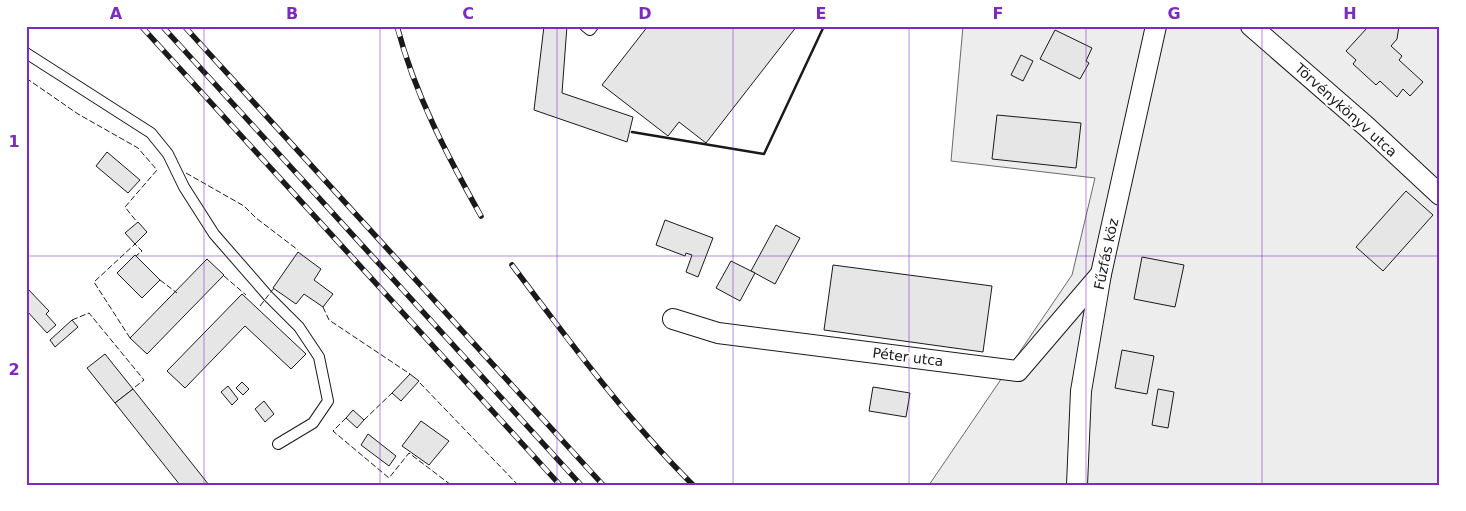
<svg xmlns="http://www.w3.org/2000/svg" width="1466" height="511" viewBox="0 0 1466 511" font-family="'DejaVu Sans',sans-serif">
  <rect width="100%" height="100%" fill="#fff"/>
  <!-- green -->
  <polygon fill="#ededed" stroke="#6a6a6a" points="963,26 1440,26 1440,485 929,485 1072,275 1095,178 951,161"/>
  <!-- building -->
  <g fill="#e6e6e6" stroke="#1a1a1a">
    <polygon points="544,26 567,26 562,93 633,117 627,142 534,110"/>
    <polygon points="648,26 797,26 706,143 679,122 668,136 602,85"/>
    <polygon points="1365,26 1399,26 1397,39 1391,46 1402,56 1399,60 1423,82 1410,96 1403,89 1397,97 1380,81 1376,85 1353,64 1356,60 1346,51 1367,28"/>
    <polygon points="1055,30 1092,48 1086,61 1089,63 1080,79 1040,59"/>
    <polygon points="1021,55 1033,61 1023,81 1011,75"/>
    <polygon points="997,115 1081,123 1076,168 992,159"/>
    <polygon points="107,152 140,180 128,193 96,166"/>
    <polygon points="1406,191 1433,215 1383,271 1356,247"/>
    <polygon points="665,220 713,238 698,277 686,272 692,255 686,253 685,256 656,245"/>
    <polygon points="138,222 147,232 135,244 125,233"/>
    <polygon points="776,225 800,238 775,284 751,271"/>
    <polygon points="298,252 321,269 314,280 333,294 323,307 304,294 296,304 273,288"/>
    <polygon points="135,255 160,280 142,298 117,273"/>
    <polygon points="1142,257 1184,265 1175,307 1134,299"/>
    <polygon points="207,259 224,275 147,354 130,338"/>
    <polygon points="731,261 755,273 740,301 716,288"/>
    <polygon points="833,265 992,286 983,352 824,330"/>
    <polygon points="26,287 49,311 46,314 56,325 47,333 26,310"/>
    <polygon points="242,294 306,354 291,369 245,326 185,388 167,371"/>
    <polygon points="72,320 78,327 55,347 50,340"/>
    <polygon points="1122,350 1154,356 1147,394 1115,388"/>
    <polygon points="105,354 133,389 115,403 87,368"/>
    <polygon points="410,374 419,381 401,401 392,393"/>
    <polygon points="242,382 249,389 243,395 236,388"/>
    <polygon points="228,386 238,399 232,405 221,392"/>
    <polygon points="873,387 910,393 906,417 869,411"/>
    <polygon points="133,389 209,485 180,485 115,403"/>
    <polygon points="1158,389 1174,392 1168,428 1152,425"/>
    <polygon points="264,401 274,414 265,422 255,409"/>
    <polygon points="353,410 364,420 357,428 346,418"/>
    <polygon points="421,421 449,441 429,465 402,446"/>
    <polygon points="368,434 396,456 389,466 361,445"/>
  </g>
  <g fill="none" stroke-linecap="round" stroke-linejoin="round">
    <!-- service casing -->
    <g stroke="#1a1a1a" stroke-width="12">
      <g id="service">
        <polyline points="585,26 590,30 593,26"/>
        <polyline points="26,53 151,133 168,154 184,187 214,234 268,296 299,327 319,357 328,401 313,423 278,444"/>
      </g>
    </g>
    <!-- minor casing -->
    <g stroke="#1a1a1a" stroke-width="22">
      <g id="minor">
        <polyline points="1251,26 1367,127 1440,195"/>
        <polyline points="673,319 718,333 1018,371 1101,274"/>
        <polyline points="1077,485 1081,391 1101,274 1156,26"/>
      </g>
    </g>
    <!-- service -->
    <use href="#service" stroke="#fff" stroke-width="10"/>
    <!-- minor -->
    <use href="#minor" stroke="#fff" stroke-width="20"/>
    <!-- rail casing -->
    <g stroke="#1a1a1a" stroke-width="5.5">
      <g id="rail">
        <polyline points="141,26 560,485"/>
        <polyline points="162,26 581,485"/>
        <polyline points="184,26 603,485"/>
        <path d="M397,26c18,69 50,129 84,190"/>
        <path d="M512,265c57,76 114,153 181,220"/>
      </g>
    </g>
    <!-- rail -->
    <use href="#rail" stroke="#fff" stroke-width="4" stroke-dasharray="11" stroke-linecap="butt"/>
    <!-- fence -->
    <g stroke="#1a1a1a" stroke-width="1" stroke-dasharray="6 2.5" stroke-linecap="butt">
      <polyline points="26,78 78,114 138,148 157,170 125,207 137,222"/>
      <polyline points="186,173 244,206 256,218 298,250"/>
      <polyline points="224,276 246,295"/>
      <polyline points="160,280 177,293"/>
      <polyline points="260,306 274,288"/>
      <polyline points="323,307 329,320 410,374"/>
      <polyline points="72,320 89,313 144,380 135,387"/>
      <polyline points="130,338 94,282 135,244 142,251 136,256"/>
      <polyline points="420,383 518,485"/>
      <polyline points="346,418 333,431 389,478 409,453 451,485"/>
      <polyline points="364,420 392,393"/>
    </g>
    <!-- wall -->
    <polyline stroke="#1a1a1a" stroke-width="2.5" points="632,132 764,154 824,26"/>
  </g>
  <!-- grid -->
  <path fill="none" stroke="#7b2cbf" stroke-width="1" stroke-opacity="0.55" d="M204,26v459M380,26v459M557,26v459M733,26v459M909,26v459M1086,26v459M1262,26v459M26,256h1414"/>
  <g text-anchor="middle" stroke-width="4" stroke-linejoin="round" paint-order="stroke">
    <!-- street labels -->
    <g font-size="14" fill="#1a1a1a" stroke="#fff">
      <text transform="translate(1346 110) rotate(42)" y="5">Törvénykönyv utca</text>
      <text transform="translate(1106 254) rotate(-78)" y="5">Fűzfás köz</text>
      <text transform="translate(908 357) rotate(7)" y="5">Péter utca</text>
    </g>
  </g>
  <!-- border -->
  <rect width="1466" height="511" fill="none" stroke="#ffffff" stroke-width="55"/>
  <rect x="28" y="28" width="1410" height="456" fill="none" stroke="#7b2cbf" stroke-width="2"/>
  <g font-size="16" text-anchor="middle" font-weight="bold" fill="#7b2cbf">
    <text x="116" y="19">A</text>
    <text x="292" y="19">B</text>
    <text x="468" y="19">C</text>
    <text x="645" y="19">D</text>
    <text x="821" y="19">E</text>
    <text x="998" y="19">F</text>
    <text x="1174" y="19">G</text>
    <text x="1350" y="19">H</text>
    <text x="14" y="147">1</text>
    <text x="14" y="375">2</text>
  </g>
</svg>
